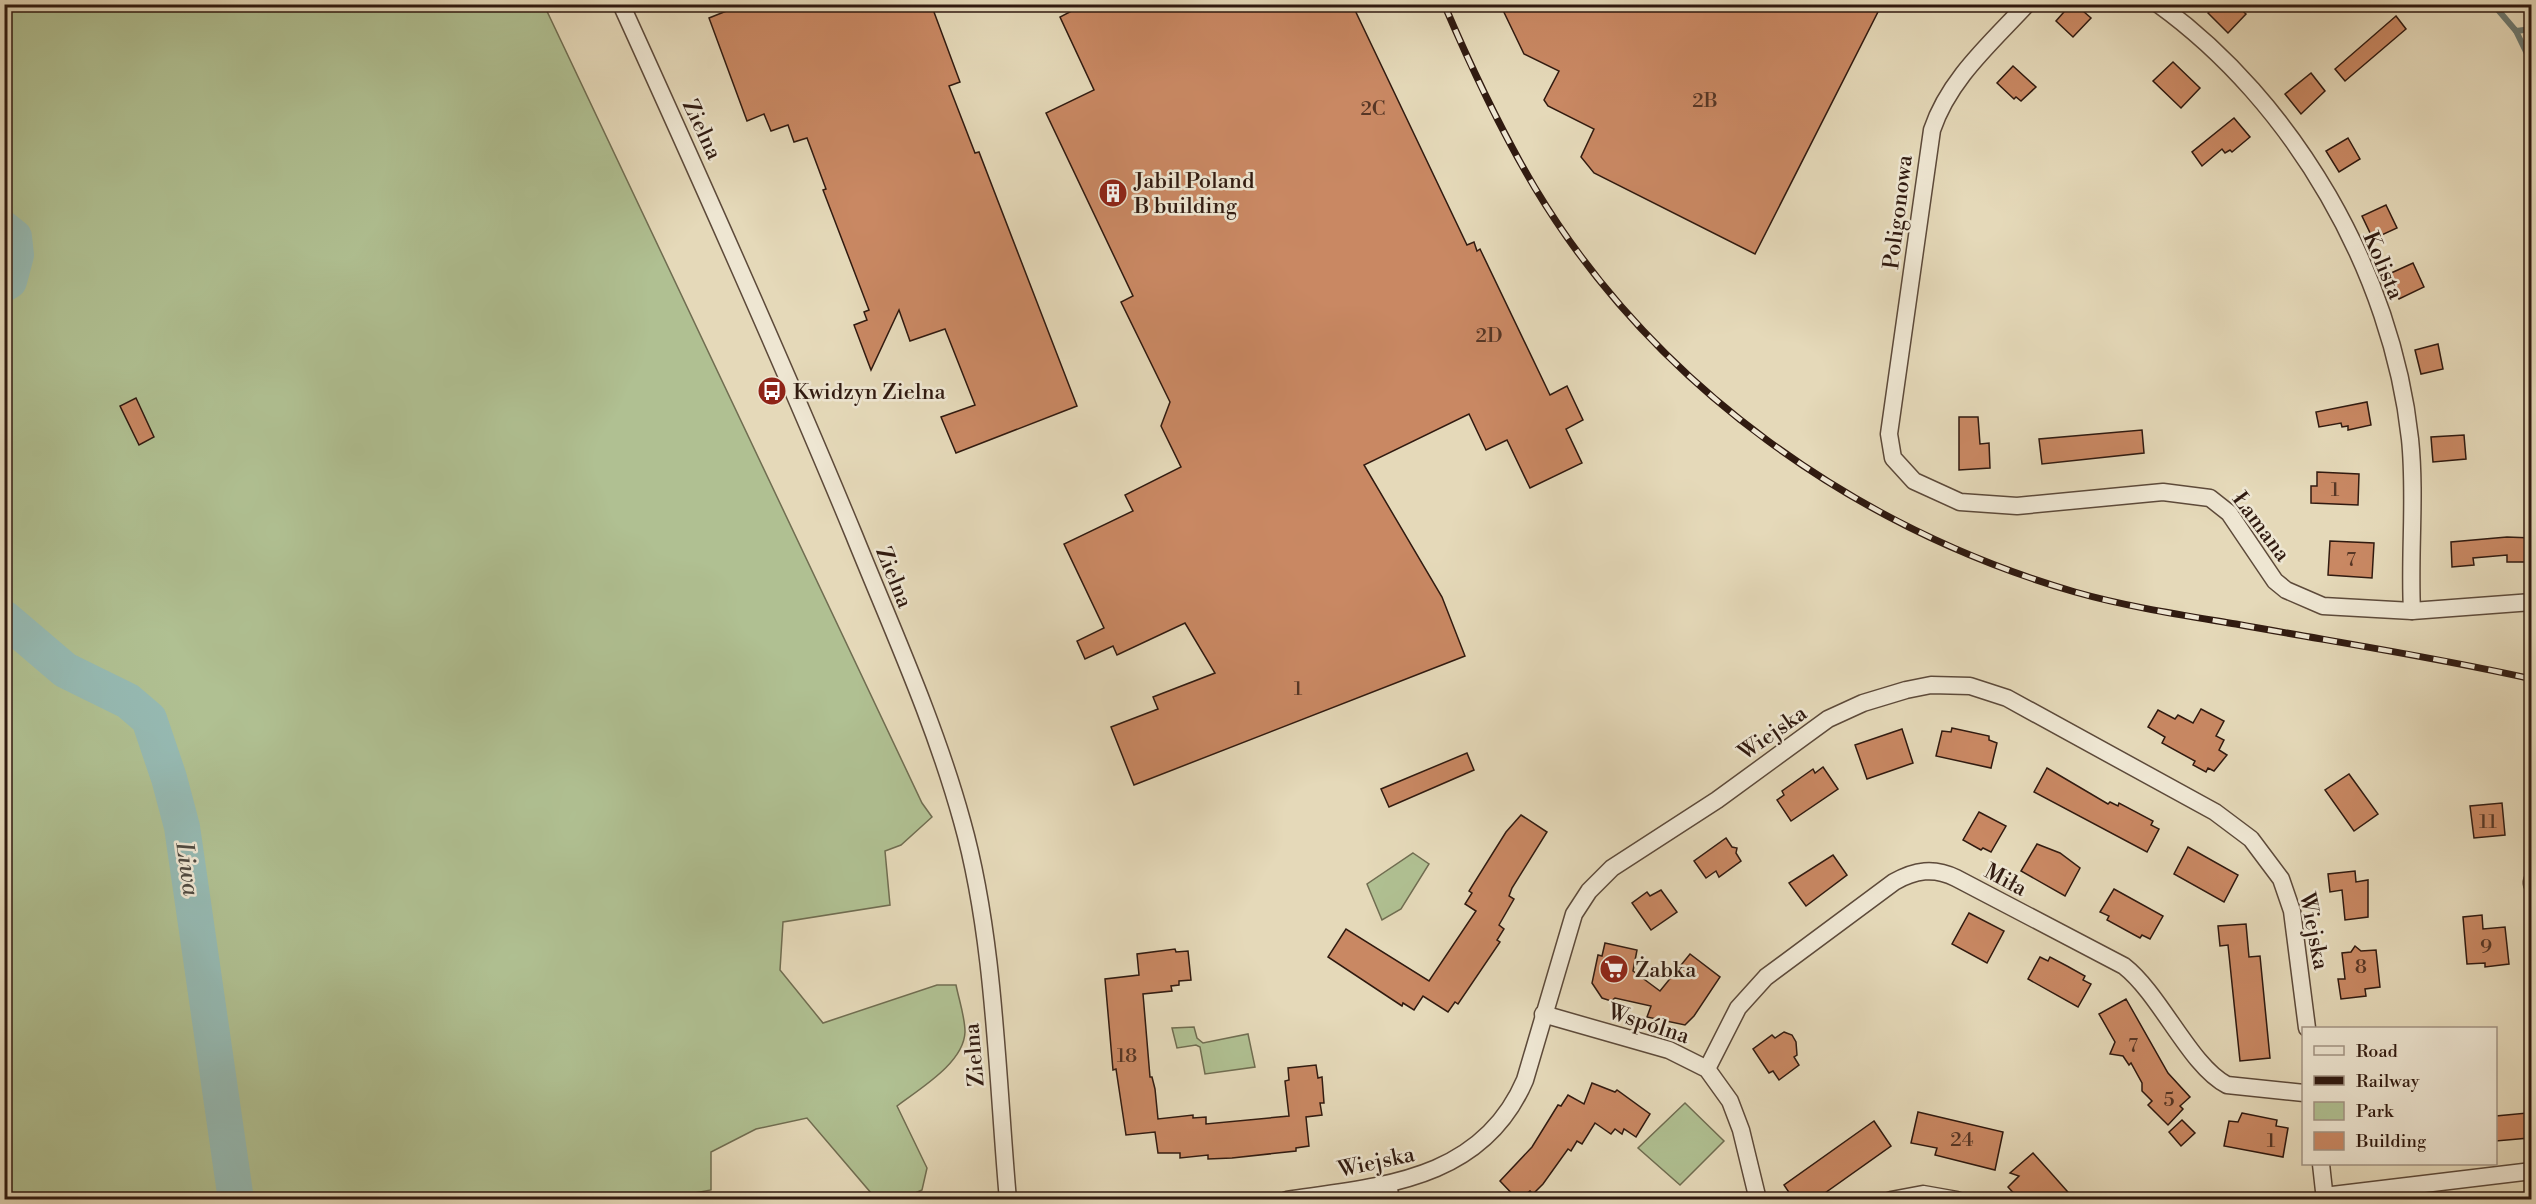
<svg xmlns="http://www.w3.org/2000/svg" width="2536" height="1204" viewBox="0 0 2536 1204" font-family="'Libre Bodoni',serif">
  <rect width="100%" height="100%" fill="#e5d9b9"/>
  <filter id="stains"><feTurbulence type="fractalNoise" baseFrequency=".00333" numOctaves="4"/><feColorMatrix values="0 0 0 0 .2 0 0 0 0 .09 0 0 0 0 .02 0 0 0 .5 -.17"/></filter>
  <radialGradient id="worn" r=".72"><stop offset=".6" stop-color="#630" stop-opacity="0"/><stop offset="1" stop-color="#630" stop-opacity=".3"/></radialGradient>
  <!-- green -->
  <g fill="#b0c092" stroke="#706d51" stroke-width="1.5">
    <path d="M5,5h539l378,798 10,14 -31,28 -16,6 5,54 -107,17 -3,48 43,53 114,-38h19c3,15 9,32 9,47 -1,31 -46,57 -68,74l30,62 -5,22c-19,9 -30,12 -50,4l-65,-76 -51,11 -45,23v38l-49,9 -657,1z"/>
    <polygon points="1413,853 1429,864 1401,909 1382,920 1367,884"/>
    <polygon points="1194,1027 1197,1038 1203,1043 1248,1034 1255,1067 1205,1074 1200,1047 1196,1045 1177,1048 1172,1028"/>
    <polygon points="1685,1103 1724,1141 1680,1185 1638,1148"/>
  </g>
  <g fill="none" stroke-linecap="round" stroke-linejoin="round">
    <!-- stream -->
    <g stroke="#6d7a72" stroke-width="6">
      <polyline points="2493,4 2516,31 2532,29"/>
      <polyline points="2516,31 2532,64"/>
    </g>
    <!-- river -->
    <g stroke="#96bab3" stroke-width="36">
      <polyline points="4,229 14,237 16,255 9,281 4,284"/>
      <polyline points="4,618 65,670 128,701 149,719 169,778 182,827 236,1200"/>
    </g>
  </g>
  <!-- building -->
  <g fill="#c98863" stroke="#301a10" stroke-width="1.5">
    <polygon points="744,4 931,4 960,82 949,86 975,153 979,152 1077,406 956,453 941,417 975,405 945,329 910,341 899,310 871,370 854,325 867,320 864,312 869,310 823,190 826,189 807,138 794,142 788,125 771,131 764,114 747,121 709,18"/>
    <polygon points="1085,4 1352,4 1467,245 1474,242 1477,251 1480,249 1550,395 1567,386 1583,420 1566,429 1582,463 1530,488 1507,440 1486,450 1469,414 1364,465 1442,597 1465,656 1134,785 1111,727 1158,709 1153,697 1215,673 1185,623 1117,655 1113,646 1085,659 1077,641 1104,628 1064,544 1133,511 1125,495 1181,467 1161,426 1170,402 1121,302 1133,296 1046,113 1094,90 1060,17"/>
    <polygon points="1500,4 1882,4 1755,254 1594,173 1581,157 1594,129 1548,106 1544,100 1559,71 1524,54"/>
    <polygon points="2071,4 2075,4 2091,18 2073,37 2056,21"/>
    <polygon points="2217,4 2235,4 2246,14 2228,33 2208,13"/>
    <polygon points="2396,16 2406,29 2345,81 2335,69"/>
    <polygon points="2173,62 2200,88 2181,108 2153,81"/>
    <polygon points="2013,66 2036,87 2021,101 2016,97 2014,99 1997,83"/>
    <polygon points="2311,73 2325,91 2301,114 2285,94"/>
    <polygon points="2234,118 2250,137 2232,152 2230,150 2225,153 2222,149 2202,166 2192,152"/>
    <polygon points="2348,138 2360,159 2339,172 2326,151"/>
    <polygon points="2386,205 2397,228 2373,239 2362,216"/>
    <polygon points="2413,263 2424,287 2399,299 2389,274"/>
    <polygon points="2438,344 2443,369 2421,374 2415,350"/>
    <polygon points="136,398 154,437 139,445 120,406"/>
    <polygon points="2367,402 2371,425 2348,430 2348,426 2342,427 2341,423 2319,427 2316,412"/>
    <polygon points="1959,417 1978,417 1980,444 1989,443 1990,468 1959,470"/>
    <polygon points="2142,430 2144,453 2042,464 2039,439"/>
    <polygon points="2464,435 2466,459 2433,462 2431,437"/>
    <polygon points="2317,472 2359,474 2358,505 2311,503 2311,486 2317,486"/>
    <polygon points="2507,537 2532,538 2532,562 2507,562 2507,555 2473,558 2474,565 2452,567 2451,542"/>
    <polygon points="2330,541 2374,543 2372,578 2328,575"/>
    <polygon points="2201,709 2224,721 2216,736 2224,740 2219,750 2227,755 2214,771 2208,768 2206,772 2193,765 2195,761 2162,743 2165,737 2148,727 2158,710 2175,719 2178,715 2193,723"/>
    <polygon points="1952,728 1989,736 1989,740 1997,743 1991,768 1936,756 1942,731 1951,732"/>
    <polygon points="1902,729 1913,763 1867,779 1855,745"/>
    <polygon points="1467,753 1474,770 1389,807 1381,789"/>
    <polygon points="1823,767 1838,789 1791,821 1777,800 1784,795 1782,791 1813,769 1815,773"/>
    <polygon points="2047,768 2108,804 2110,802 2118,806 2119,803 2153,821 2151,825 2159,829 2147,852 2034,792"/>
    <polygon points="2349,774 2378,814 2354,831 2325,790"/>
    <polygon points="2502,803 2505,835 2474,838 2470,806"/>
    <polygon points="1979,812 2006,826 1991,852 1983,848 1981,850 1963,840"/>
    <polygon points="1521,815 1547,832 1512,888 1509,896 1514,899 1499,925 1504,929 1497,940 1500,942 1458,1004 1455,1002 1448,1012 1423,996 1414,1010 1403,1003 1402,1006 1328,957 1346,929 1429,981 1476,911 1465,904 1472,893 1469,891 1506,832"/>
    <polygon points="1726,838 1732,847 1737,848 1736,853 1741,861 1719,877 1716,871 1706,878 1694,861"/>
    <polygon points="2037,844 2060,853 2080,868 2065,896 2021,871"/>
    <polygon points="2188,847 2238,875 2224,902 2174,874"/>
    <polygon points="1833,855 1847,875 1806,906 1789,883"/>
    <polygon points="2355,871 2356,882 2368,880 2368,917 2345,920 2342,890 2330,892 2328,874"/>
    <polygon points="2114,889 2163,916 2150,939 2142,935 2140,938 2107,920 2109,916 2100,912"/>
    <polygon points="1661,890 1677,912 1651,930 1632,903 1647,892 1650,896"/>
    <polygon points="1969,913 2004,931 1987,963 1952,944"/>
    <polygon points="2482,915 2483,929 2505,927 2509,964 2485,967 2485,963 2467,964 2463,917"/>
    <polygon points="2246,924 2249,957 2260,956 2270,1058 2240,1061 2228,945 2220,946 2218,926"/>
    <polygon points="1605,943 1637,950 1633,971 1660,991 1690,954 1720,977 1694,1016 1685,1025 1647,1017 1651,1006 1615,998 1611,1001 1602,998 1592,983 1598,955 1602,956"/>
    <polygon points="2355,946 2361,951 2376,950 2380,987 2365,989 2366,996 2341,999 2338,979 2345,979 2342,953 2351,952"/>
    <polygon points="1175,949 1176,952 1188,951 1191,980 1179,981 1179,985 1171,986 1172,991 1143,994 1150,1077 1152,1077 1155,1089 1158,1119 1193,1115 1193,1118 1206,1117 1206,1124 1289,1116 1285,1081 1289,1080 1288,1068 1316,1065 1318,1078 1322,1077 1324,1103 1320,1103 1322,1115 1306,1117 1309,1146 1296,1148 1296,1151 1232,1158 1208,1159 1208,1155 1180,1158 1180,1153 1158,1153 1155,1132 1126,1135 1116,1069 1113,1070 1105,979 1139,975 1137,954"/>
    <polygon points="2040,957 2048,961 2050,957 2067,966 2085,976 2083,980 2091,984 2078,1007 2028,979"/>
    <polygon points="2126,999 2168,1073 2190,1097 2180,1106 2183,1109 2168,1125 2148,1105 2152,1101 2142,1091 2142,1083 2131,1063 2129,1065 2123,1056 2110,1054 2115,1042 2099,1014"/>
    <polygon points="1784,1032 1792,1035 1796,1042 1797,1055 1794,1057 1799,1065 1779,1080 1773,1071 1769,1073 1753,1049 1772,1035 1775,1038"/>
    <polygon points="1592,1083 1615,1092 1617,1090 1650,1114 1636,1137 1624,1129 1622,1134 1615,1129 1611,1134 1595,1123 1582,1144 1577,1141 1571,1151 1568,1149 1543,1184 1533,1194 1530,1191 1518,1200 1500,1181 1532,1147 1558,1105 1561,1106 1568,1095 1584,1104"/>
    <polygon points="1918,1112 2003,1132 1995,1170 1935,1155 1937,1148 1911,1143"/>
    <polygon points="2242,1113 2277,1120 2276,1126 2288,1128 2283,1157 2224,1146 2229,1121 2238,1122"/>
    <polygon points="2527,1113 2529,1138 2496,1141 2496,1116"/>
    <polygon points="2182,1120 2195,1133 2181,1146 2169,1132"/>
    <polygon points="1874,1121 1891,1146 1815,1200 1794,1200 1784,1185"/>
    <polygon points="2033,1153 2051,1173 2075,1200 2020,1200 2008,1187 2019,1176 2010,1173"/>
  </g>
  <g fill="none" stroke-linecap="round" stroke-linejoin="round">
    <!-- minor casing -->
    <g stroke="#5d4a3a" stroke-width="19">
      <g id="minor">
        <path d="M621,4c80,176 159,352 233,531 38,94 81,188 108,286 33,117 35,257 46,379"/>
        <path d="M2027,4c-36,39 -78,75 -95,126l-43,304 4,24 21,23 46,21 57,4 146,-14 47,6 19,15 46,68 11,9 37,16 89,5 120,-9"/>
        <path d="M2158,4c136,98 234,268 252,435 6,57 -1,115 2,172"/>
        <polyline points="2532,881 2532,884"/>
        <polyline points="1543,1014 1669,1050 1707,1069 1730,1101 1741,1130 1758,1200"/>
        <path d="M1707,1069l31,-61 28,-31 128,-95c21,-12 40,-15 62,-4l168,88c37,29 66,100 103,119l77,8"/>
        <polyline points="2321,1164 2325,1200"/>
        <polyline points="1388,1184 1391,1200"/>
        <polyline points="2324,1196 2532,1171"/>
        <path d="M1287,1200c94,-14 195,-19 238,-120l49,-166 15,-23 23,-23 105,-68 111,-81 35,-16 43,-13 25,-5 39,1 37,12 208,114 36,27 30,40 11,32 15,117"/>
        <polyline points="1891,1200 1923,1194 1957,1200"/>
      </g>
    </g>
    <!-- minor -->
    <use href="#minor" stroke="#eee6d2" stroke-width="16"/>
    <!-- rail casing -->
    <g stroke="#301a10" stroke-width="7">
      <path id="rail" d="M1444,4c27,63 56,125 91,184 119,198 320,340 540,404 53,15 107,23 161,32 99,18 198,33 296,55"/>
    </g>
    <!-- rail -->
    <use href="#rail" stroke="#eee6d2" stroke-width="4.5" stroke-dasharray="14" stroke-linecap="butt"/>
  </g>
  <!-- icons -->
  <defs>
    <g id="building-disc" transform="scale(1.5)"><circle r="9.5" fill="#8f2418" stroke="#eee6d2"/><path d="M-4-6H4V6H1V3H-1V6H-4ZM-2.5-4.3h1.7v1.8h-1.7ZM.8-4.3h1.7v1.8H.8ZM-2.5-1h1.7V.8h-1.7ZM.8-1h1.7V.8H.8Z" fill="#fff"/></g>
    <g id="bus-disc" transform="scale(1.5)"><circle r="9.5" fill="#8f2418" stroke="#eee6d2"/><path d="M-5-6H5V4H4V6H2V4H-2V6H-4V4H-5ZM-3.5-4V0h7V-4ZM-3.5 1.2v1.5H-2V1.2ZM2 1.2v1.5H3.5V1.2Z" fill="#fff"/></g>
    <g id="supermarket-disc" transform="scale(1.5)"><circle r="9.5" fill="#8f2418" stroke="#eee6d2"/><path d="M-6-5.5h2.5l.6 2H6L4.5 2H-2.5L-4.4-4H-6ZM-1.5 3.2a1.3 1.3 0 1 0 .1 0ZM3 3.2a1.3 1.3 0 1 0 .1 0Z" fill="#fff"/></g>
  </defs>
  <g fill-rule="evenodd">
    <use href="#building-disc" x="1113" y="193"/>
    <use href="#bus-disc" x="772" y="391"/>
    <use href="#supermarket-disc" x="1614" y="969"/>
  </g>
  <g text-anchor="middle" stroke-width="5" stroke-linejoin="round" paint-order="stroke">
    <!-- number labels -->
    <g font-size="20" fill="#563625">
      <text x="1705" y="107">2B</text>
      <text x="1373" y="115">2C</text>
      <text x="1489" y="342">2D</text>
      <text x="2335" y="496">1</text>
      <text x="2351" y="566">7</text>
      <text x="1298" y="695">1</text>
      <text x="2488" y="828">11</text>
      <text x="2486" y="953">9</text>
      <text x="2361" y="973">8</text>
      <text x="2133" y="1052">7</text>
      <text x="1127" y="1062">18</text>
      <text x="2169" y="1106">5</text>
      <text x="1962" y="1146">24</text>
      <text x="2271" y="1147">1</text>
    </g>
    <!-- street labels -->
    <g font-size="22" fill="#301a10" stroke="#eee6d2">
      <text transform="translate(703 129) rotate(65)" y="8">Zielna</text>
      <text transform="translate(1897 212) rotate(-83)" y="8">Poligonowa</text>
      <text transform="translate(2384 265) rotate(67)" y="8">Kolista</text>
      <text transform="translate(2262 526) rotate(53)" y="8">Łamana</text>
      <text transform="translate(895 577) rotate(68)" y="8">Zielna</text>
      <text transform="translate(1772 732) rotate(-35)" y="8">Wiejska</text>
      <text transform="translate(2006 879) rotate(28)" y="8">Miła</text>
      <text transform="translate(2315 931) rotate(79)" y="8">Wiejska</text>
      <text transform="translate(1649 1023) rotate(18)" y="8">Wspólna</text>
      <text transform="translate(973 1055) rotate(-95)" y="8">Zielna</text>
      <text transform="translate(1376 1161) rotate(-12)" y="8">Wiejska</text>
    </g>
    <!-- poi labels -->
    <g font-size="22" fill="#301a10" stroke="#eee6d2" text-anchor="start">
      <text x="1134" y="188">Jabil Poland<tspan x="1134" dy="25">B building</tspan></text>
      <text x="793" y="399">Kwidzyn Zielna</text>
      <text x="1635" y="977">Żabka</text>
    </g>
    <!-- water labels -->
    <g font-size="24" font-style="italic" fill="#4f4a41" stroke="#eee6d2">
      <text transform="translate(188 869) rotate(82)" y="8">Liwa</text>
    </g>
  </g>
  <!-- margin -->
  <rect width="2536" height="1204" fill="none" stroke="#e5d9b9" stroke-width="24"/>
  <rect x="6" y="6" width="2524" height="1192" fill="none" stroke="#301a10" stroke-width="3"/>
  <rect x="12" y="12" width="2512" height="1180" fill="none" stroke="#301a10" stroke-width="1.5"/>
  <!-- legend -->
  <rect x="2302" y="1027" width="195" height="138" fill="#eee6d2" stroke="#a29484" stroke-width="1.5"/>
  <rect x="2314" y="1046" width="30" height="9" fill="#eee6d2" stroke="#a29484" stroke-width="1.5"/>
  <text x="2356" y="1057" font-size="18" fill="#301a10">Road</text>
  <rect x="2314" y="1076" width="30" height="9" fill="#301a10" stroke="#a29484" stroke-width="1.5"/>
  <text x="2356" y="1087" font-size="18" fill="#301a10">Railway</text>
  <rect x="2314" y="1102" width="30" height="18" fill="#b0c092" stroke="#a29484" stroke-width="1.5"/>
  <text x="2356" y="1117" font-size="18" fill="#301a10">Park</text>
  <rect x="2314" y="1132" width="30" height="18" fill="#c98863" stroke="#a29484" stroke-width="1.5"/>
  <text x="2356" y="1147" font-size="18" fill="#301a10">Building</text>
  <rect width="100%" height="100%" filter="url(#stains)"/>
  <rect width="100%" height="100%" fill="url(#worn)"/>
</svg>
